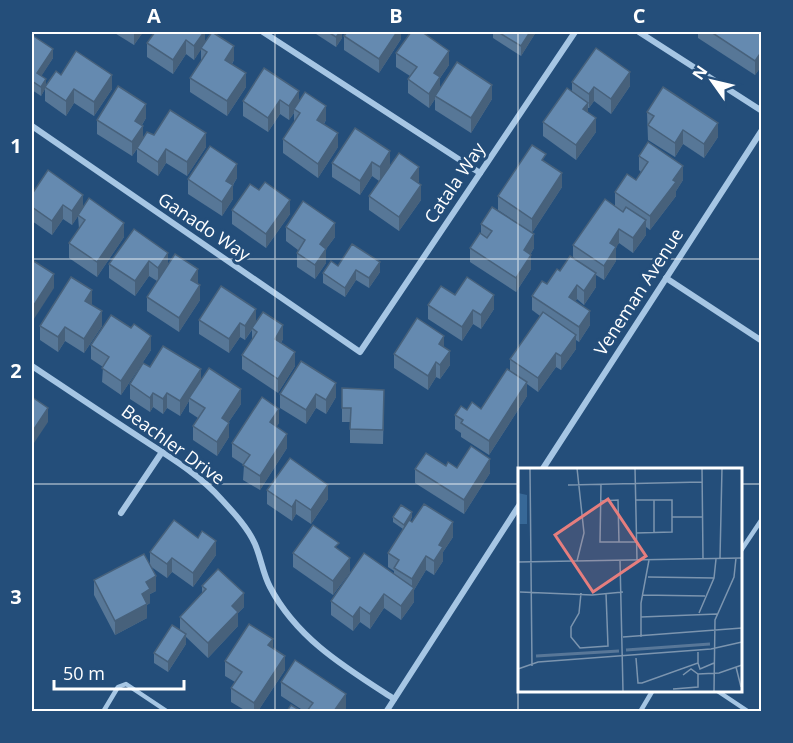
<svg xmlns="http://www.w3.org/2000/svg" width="793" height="743" viewBox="0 0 793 743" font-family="'Open Sans',sans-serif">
  <rect width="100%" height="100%" fill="#244e7a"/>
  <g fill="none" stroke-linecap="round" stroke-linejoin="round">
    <!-- service -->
    <g stroke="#a6c6e4" stroke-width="4.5">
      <polyline points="740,552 762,519"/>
      <polyline points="716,690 749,712"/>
      <polyline points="103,712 118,687 126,684 168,712"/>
      <polyline points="640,712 653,690"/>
    </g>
    <!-- minor -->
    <g stroke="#a6c6e4" stroke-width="6">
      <polyline points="263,32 480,173"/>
      <polyline points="639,32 762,111"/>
      <polyline points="32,126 360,352 575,32"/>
      <polyline points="666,278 762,341"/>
      <path d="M32,366c36,24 73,49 110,73 28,18 58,36 80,61 12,13 26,28 33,44 6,14 8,30 15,43 27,52 76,81 124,112"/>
      <polyline points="542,470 762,130"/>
      <polyline points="121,513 162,452"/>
      <polyline points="386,712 520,504"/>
    </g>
  </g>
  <!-- wall -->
  <g fill="#577797">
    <polygon points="113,32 143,32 134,45"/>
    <polygon points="205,32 205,43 234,60 232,64 246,87 227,116 190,92 190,78 201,61 201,49 194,60 186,54 173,74 147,57 147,43"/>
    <polygon points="313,32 342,32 342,38 336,47"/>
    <polygon points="401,32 401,39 379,73 344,50 344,36"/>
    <polygon points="493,32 536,32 521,56 493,38"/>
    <polygon points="698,32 762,32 762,65 755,75 698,38"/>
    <polygon points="32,35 53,58 41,76 46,86 61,75 112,89 94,116 74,103 66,116 45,101 45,89 41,96 32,90"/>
    <polygon points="396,53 449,65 440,78 440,88 492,99 471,133 435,110 435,99 429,108 408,93 408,79 410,76 396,67"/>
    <polygon points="264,68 299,101 326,120 324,124 338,147 318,178 283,153 283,139 294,122 294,113 289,120 280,114 268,132 243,116 243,101"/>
    <polygon points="572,82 630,86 611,114 594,101 589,108 588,108 588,112 596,132 576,160 543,136 543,122 572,92"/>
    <polygon points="647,112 718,137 704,158 683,144 675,157 648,140"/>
    <polygon points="146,118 142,125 143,139 154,135 206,147 187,176 166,163 158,176 137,162 137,149 132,156 97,134 97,120"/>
    <polygon points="355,128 390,165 419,181 418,183 421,200 399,231 369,210 369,196 379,181 372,176 360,195 332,177 332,163"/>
    <polygon points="639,156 683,180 676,191 676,196 650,230 646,227 646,235 633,253 619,243 616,247 616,261 604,280 596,275 596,287 584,305 577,299 575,301 590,325 579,342 576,340 576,349 561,370 556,367 538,392 527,384 527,396 489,455 461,437 461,433 455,429 455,415 467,410 481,409 510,372 510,359 540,316 532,310 532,296 547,284 573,258 573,245 615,206 615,192 636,180 641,172 639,170"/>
    <polygon points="546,162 562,187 532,233 498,210 498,196"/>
    <polygon points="237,178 233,185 233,199 222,216 188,194 188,179"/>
    <polygon points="32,194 83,208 124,237 97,277 69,258 69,243 79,229 78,216 72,225 63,219 52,235 32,221"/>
    <polygon points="232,210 290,214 266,248 232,224"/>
    <polygon points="481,224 534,248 530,255 531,269 516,292 470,262 470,248 481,234"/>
    <polygon points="286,227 335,237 326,249 326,263 315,279 297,267 297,253 298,250 286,241"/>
    <polygon points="134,229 168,264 198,283 200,300 179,332 147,311 147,297 157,281 149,276 135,296 109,278 109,264"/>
    <polygon points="338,266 380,272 369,288 356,280 345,297 323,283 323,273"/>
    <polygon points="455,295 494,309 481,329 473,324 462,341 428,319 428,305"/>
    <polygon points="92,305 102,326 84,353 65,341 58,352 40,340 40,326"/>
    <polygon points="199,320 256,322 283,339 281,343 295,366 278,393 242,369 242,355 252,340 252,330 245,340 240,337 229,353 199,334"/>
    <polygon points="91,345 151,350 121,395 102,382 103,367 91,359"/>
    <polygon points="444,347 450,365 440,379 436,377 428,390 394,368 394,354"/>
    <polygon points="201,380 241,404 228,423 229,437 217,456 193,440 193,426 198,418 189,412 189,401 180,416 167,408 163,414 153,407 150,412 130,399 130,384"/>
    <polygon points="336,383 336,397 326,414 316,408 306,424 280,408 280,394"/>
    <polygon points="342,388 384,404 383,444 350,443 350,422 342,422"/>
    <polygon points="279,423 276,427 287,448 260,490 243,480 244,465 232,457 232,443"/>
    <polygon points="446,466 490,473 464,514 415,483 415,469"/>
    <polygon points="267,490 328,499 311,524 296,514 292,521 267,504"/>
    <polygon points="393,517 412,517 410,521 412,522 453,537 443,552 443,561 434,575 426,570 414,590 414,602 401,620 384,608 370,629 360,622 353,631 331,615 331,601 394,574 394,571 388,567 388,553 403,529 393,522"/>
    <polygon points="339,550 350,572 333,595 293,567 293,553"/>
    <polygon points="150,552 216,555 193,587 172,572 167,578 150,566"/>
    <polygon points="94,580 156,591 150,594 150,603 147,605 147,618 115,635 94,595"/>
    <polygon points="202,586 244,607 238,613 238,626 208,658 186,637 186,644 168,672 154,663 154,653 180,630 180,617 202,593"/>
    <polygon points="273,648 285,670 258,711 246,711 231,702 231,688 235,682 225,676 225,661"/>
    <polygon points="281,682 346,708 343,711 304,711 281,696"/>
  </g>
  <!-- shaded-wall -->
  <g fill="#47617b">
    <polygon points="134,32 143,32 134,45"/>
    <polygon points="204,32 205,32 205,44 194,60 194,46"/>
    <polygon points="340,32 342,32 342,38 336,47 336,37"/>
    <polygon points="397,32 401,32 401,39 379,73 379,59"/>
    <polygon points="530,32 536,32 521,56 521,46"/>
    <polygon points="186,40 186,54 173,74 173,60"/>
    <polygon points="234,46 234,60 225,74 225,60"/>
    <polygon points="53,49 53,58 37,83 37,73"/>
    <polygon points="449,51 449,65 440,78 440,92 435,96 435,99 429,108 429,94 434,73"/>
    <polygon points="762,51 762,65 755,75 755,61"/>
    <polygon points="630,72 630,86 611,114 611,99"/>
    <polygon points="246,73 246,87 227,116 227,101"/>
    <polygon points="112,75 112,89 94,116 94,102"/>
    <polygon points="46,79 46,88 45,87 45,89 41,96 41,87"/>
    <polygon points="492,85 492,99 471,133 471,118"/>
    <polygon points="594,87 594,101 589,108 589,94"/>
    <polygon points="74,89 74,103 66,116 66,101"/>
    <polygon points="299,91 299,105 294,109 294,113 289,120 289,106"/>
    <polygon points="280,100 280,114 268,132 268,118"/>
    <polygon points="588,103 588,117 583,109"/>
    <polygon points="146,104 146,118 135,136 135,121"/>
    <polygon points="326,106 326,120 317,134 317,120"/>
    <polygon points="596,118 596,132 576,160 576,145"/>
    <polygon points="718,123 718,137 704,158 704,144"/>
    <polygon points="143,126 143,140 132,156 132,142"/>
    <polygon points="683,130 683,144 675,157 675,143"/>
    <polygon points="206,133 206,147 187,176 187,162"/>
    <polygon points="338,133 338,147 318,178 318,164"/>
    <polygon points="166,149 166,163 158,176 158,162"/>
    <polygon points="390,151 390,165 380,181 380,167"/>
    <polygon points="372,162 372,176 360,195 360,181"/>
    <polygon points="237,164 237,178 226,195 226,181"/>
    <polygon points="683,166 683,180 676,191 676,196 650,230 650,216"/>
    <polygon points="419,167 419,181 411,193 411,178"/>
    <polygon points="562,173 562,187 532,233 532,219"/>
    <polygon points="233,185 233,199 222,216 222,202"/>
    <polygon points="421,185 421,200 399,231 399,217"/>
    <polygon points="83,195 83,209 72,225 72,211"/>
    <polygon points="290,200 290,214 266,248 266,234"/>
    <polygon points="63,205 63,219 52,235 52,221"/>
    <polygon points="646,220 646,235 633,253 633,238"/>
    <polygon points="124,223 124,237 97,277 97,262"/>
    <polygon points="335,223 335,237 326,249 326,263 315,279 315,265 320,244"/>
    <polygon points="619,229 619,243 610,257 610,243"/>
    <polygon points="534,234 534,248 524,265 524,250"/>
    <polygon points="616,247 616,261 604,280 604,266"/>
    <polygon points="168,253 168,267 158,282 158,268"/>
    <polygon points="531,255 531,269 516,292 516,278"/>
    <polygon points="149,261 149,276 135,296 135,281"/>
    <polygon points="380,262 380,272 369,288 369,278"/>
    <polygon points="198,269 198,283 191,294 191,280"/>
    <polygon points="356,270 356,280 345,297 345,288"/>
    <polygon points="596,273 596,287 584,305 584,291"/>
    <polygon points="54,274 54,288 32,322 32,308"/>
    <polygon points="200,285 200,300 179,332 179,318"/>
    <polygon points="577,285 577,299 569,311 569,297"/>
    <polygon points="92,290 92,305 85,315 85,301"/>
    <polygon points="494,295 494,309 481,329 481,315"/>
    <polygon points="256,309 256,323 245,340 245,326"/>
    <polygon points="473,310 473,324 462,341 462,327"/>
    <polygon points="102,311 102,326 84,353 84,339"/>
    <polygon points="590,311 590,325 579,342 579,327"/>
    <polygon points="240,323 240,337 229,353 229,339"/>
    <polygon points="283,325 283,339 275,353 275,339"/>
    <polygon points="65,327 65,341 58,352 58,337"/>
    <polygon points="576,335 576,349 561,370 561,356"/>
    <polygon points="151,336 151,350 121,395 121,381"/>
    <polygon points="444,336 444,350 439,344"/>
    <polygon points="450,351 450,365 440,379 440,365"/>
    <polygon points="295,352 295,366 278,393 278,379"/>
    <polygon points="556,353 556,367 538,392 538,378"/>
    <polygon points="436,362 436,377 428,390 428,376"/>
    <polygon points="201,369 201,383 189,398 189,401 180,416 180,401"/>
    <polygon points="527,382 527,396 489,455 489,441"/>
    <polygon points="336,383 336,397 326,414 326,400"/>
    <polygon points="241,389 241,404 222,432 222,418"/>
    <polygon points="153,393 153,407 150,412 150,398"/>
    <polygon points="167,393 167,408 163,414 163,399"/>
    <polygon points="316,394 316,408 306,424 306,410"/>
    <polygon points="48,408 48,422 32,446 32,432"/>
    <polygon points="279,409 279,423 270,437 270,422"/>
    <polygon points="229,423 229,437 217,456 217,442"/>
    <polygon points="287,434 287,448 260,490 260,476"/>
    <polygon points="490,459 490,473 464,514 464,500"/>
    <polygon points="328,485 328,499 311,524 311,510"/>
    <polygon points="296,500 296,514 292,521 292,507"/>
    <polygon points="412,512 412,517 404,529 404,525"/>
    <polygon points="453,522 453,537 443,552 443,561 434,575 434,561 439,545"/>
    <polygon points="216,541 216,555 193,587 193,573"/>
    <polygon points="426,556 426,570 414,590 414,602 401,620 401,606 412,590 412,579"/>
    <polygon points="172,558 172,572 167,578 167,564"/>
    <polygon points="350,558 350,572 333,595 333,581"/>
    <polygon points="156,576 156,591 150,594 150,603 147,605 147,618 115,635 115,621 142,594 146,582"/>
    <polygon points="244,593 244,607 238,613 238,626 208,658 208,643 232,606"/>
    <polygon points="384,594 384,608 370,629 370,614"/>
    <polygon points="360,607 360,622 353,631 353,617"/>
    <polygon points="186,634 186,644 168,672 168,662"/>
    <polygon points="273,639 273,653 268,645"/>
    <polygon points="285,656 285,670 258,711 254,711 254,703"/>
    <polygon points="346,694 346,708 343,711 334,711"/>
  </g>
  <!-- building -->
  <g fill="#658ab0" stroke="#47617b" stroke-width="1.5">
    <polygon points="155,32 204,32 194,46 186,40 173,60 147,43"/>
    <polygon points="212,32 234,46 225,60 246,73 227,101 190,78 207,52 201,48"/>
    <polygon points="328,32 340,32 336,37"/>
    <polygon points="347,32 397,32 379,59 344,36"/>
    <polygon points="411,32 422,32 449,51 434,73 440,77 429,94 408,79 417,67 396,53"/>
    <polygon points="498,32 530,32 521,46"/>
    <polygon points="711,32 762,32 762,51 755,61"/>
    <polygon points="32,35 53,49 37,73 46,79 41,87 32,81"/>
    <polygon points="596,48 630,72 611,99 594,87 589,94 572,82"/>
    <polygon points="76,51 112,75 94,102 74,89 66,101 45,87 56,71 61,75"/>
    <polygon points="457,62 492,85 471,118 435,96"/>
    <polygon points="264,68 299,91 289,106 280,100 268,118 243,101"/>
    <polygon points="118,86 146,104 135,121 143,126 132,142 97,120"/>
    <polygon points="663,87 718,123 704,144 683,130 675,143 648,125 654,116 647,112"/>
    <polygon points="567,88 588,103 583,109 596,118 576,145 543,122"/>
    <polygon points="305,92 326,106 317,120 338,133 318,164 283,139 300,113 294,109"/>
    <polygon points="170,110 206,133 187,162 166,149 158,162 137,148 147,132 154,135"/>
    <polygon points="355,128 390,151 380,167 372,162 360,181 332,163"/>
    <polygon points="648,142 683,166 673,180 676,182 650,216 615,192 627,174 636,180 648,162 639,156"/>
    <polygon points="532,145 546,154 542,160 562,173 532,219 498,196"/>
    <polygon points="210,146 237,164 226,181 233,185 222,202 188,179"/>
    <polygon points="399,153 419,167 411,178 421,185 399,217 369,196"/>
    <polygon points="48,170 83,195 72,211 63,205 52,221 32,207 32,194"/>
    <polygon points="265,182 290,200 266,234 232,210 250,184 259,190"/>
    <polygon points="89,198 124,223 97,262 69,243 85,220 78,215"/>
    <polygon points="605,199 623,212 626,207 646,220 633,238 619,229 610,243 616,247 604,266 573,245"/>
    <polygon points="303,201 335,223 320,244 326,249 315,265 297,253 305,240 286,227"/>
    <polygon points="492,207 534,234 524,250 531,255 516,278 470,248 480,233 487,238 492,231 481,224"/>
    <polygon points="134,229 168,253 158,268 149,261 135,281 109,264"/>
    <polygon points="352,244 380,262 369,278 356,270 345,288 323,273 331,261 338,266"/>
    <polygon points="175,254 198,269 191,280 200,285 179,318 147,297"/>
    <polygon points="570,256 596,273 584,291 577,285 569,297 590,311 579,327 532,296 542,281 547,284 557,269 560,271"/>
    <polygon points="32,260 54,274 32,308"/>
    <polygon points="71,277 92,290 85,301 102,311 84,339 65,327 58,337 40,326"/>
    <polygon points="467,277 494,295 481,315 473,310 462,327 428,305 441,286 455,295"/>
    <polygon points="221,286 256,309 245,326 240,323 229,339 199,320"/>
    <polygon points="263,312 283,325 275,339 295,352 278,379 242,355 257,332 252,328"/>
    <polygon points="543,312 576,335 561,356 556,353 538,378 510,359"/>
    <polygon points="111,315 131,328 134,324 151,336 121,381 102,368 109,357 91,345"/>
    <polygon points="417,318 444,336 439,344 450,351 440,365 436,362 428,376 394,354"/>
    <polygon points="163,346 201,369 180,401 167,393 163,399 153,393 150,398 130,384 143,363 150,367"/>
    <polygon points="301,361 336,383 326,400 316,394 306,410 280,394"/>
    <polygon points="209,368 241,389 222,418 229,423 217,442 193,426 205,408 189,398"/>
    <polygon points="507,369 527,382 489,441 461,423 463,420 455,415 461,406 467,410 472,402 481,409"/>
    <polygon points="342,388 384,390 383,430 350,429 351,408 342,408"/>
    <polygon points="32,397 48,408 32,432"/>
    <polygon points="262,397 279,409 270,422 287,434 260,476 243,465 250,455 232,443"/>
    <polygon points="471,446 490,459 464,500 415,469 426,453 446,466 448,462 457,468"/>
    <polygon points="290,458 328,485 311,510 296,500 292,507 267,490"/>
    <polygon points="424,504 453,522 439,545 443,547 434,561 426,556 412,579 394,568 399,560 388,553 409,520 412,522"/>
    <polygon points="401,505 412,512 404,525 393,517"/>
    <polygon points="174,520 198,538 202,531 216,541 193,573 172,558 167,564 150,552"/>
    <polygon points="313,525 339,543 335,547 350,558 333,581 293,553"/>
    <polygon points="364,553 414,588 401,606 384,594 370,614 360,607 353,617 331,601"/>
    <polygon points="144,554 156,576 146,582 150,589 142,594 147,604 115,621 94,580"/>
    <polygon points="218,569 244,593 232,606 238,612 208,643 180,617 206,589 202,586"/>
    <polygon points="249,624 273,639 268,645 285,656 254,703 231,688 242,672 225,661"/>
    <polygon points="172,625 186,634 168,662 154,653"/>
    <polygon points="295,660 346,694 334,711 307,711 313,703 281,682"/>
    <polygon points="291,705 301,711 287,711"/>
  </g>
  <!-- grid -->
  <path fill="none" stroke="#fff" stroke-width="1.5" stroke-opacity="0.55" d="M275,32v680M518,32v680M32,259h730M32,484h488M740,484h22"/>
  <g text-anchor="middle" stroke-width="6" stroke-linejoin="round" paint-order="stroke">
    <!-- street labels -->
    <g font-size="18" fill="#fff" stroke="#244e7a">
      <text transform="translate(455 183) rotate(-56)" y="6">Catala Way</text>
      <text transform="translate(204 227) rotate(34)" y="6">Ganado Way</text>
      <text transform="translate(639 292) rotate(-57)" y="6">Veneman Avenue</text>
      <text transform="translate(173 445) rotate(36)" y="6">Beachler Drive</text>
    </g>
  </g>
  <!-- overview -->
  <g transform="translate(518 468)">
    <rect width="224" height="224" fill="#244e7a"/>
    <path d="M0,25l9,2v29h-9z" fill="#376897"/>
    <path fill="none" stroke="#587798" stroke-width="3" d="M108,182l84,-6M18,188l83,-5"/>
    <path fill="none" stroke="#7c95af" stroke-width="1.5" d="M12,0l2,198M59,0l7,65 -7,28M117,0l2,92M184,0l1,91M83,16l-1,58h37M50,17l134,-3M118,32h36v32l-36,1M83,33l17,-1 1,42M154,49h30M136,64v-32M202,90l2,-90M102,92l3,131M0,94l224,-4M0,100v43M130,109l66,1M2,124l72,3 31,-3M63,125l-2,20 -8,14v10l9,11 28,-2 -2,-53M124,127l63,1M181,145l15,-35 2,-19M123,149l76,-3M105,169l119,-9M123,169v-34l8,-43M118,190l2,25h4l56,-20v-11M180,195l2,6 14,-6M218,199l5,20M0,201l20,-7 173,-13 31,-7M165,207l8,-6 7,5 21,-1 23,-8M155,221l25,-2v-13M196,223l1,-71 19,-43 2,-19"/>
    <path fill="#e67e7e" fill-opacity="0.15" stroke="#e67e7e" stroke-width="3" d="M90,31l38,57 -53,36 -38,-57z"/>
    <rect width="224" height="224" fill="none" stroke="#fff" stroke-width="3"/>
  </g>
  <!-- border -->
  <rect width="793" height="743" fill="none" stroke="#244e7a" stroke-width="66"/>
  <!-- north arrow -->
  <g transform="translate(712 81) rotate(304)" stroke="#244e7a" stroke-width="4.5" paint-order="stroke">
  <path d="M0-4.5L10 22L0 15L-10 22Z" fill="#ffffff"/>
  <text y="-9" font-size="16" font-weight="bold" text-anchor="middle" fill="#ffffff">N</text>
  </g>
  <!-- scale -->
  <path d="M54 680v9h130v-9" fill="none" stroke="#ffffff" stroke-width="3"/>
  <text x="63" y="680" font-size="18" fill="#ffffff" stroke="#244e7a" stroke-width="4.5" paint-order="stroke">50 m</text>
  <rect x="33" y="33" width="727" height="677" fill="none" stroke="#fff" stroke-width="2"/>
  <g font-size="20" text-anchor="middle" font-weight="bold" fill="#fff">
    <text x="154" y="23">A</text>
    <text x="396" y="23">B</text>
    <text x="639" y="23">C</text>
    <text x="16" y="153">1</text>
    <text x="16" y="378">2</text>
    <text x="16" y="604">3</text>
  </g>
</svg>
